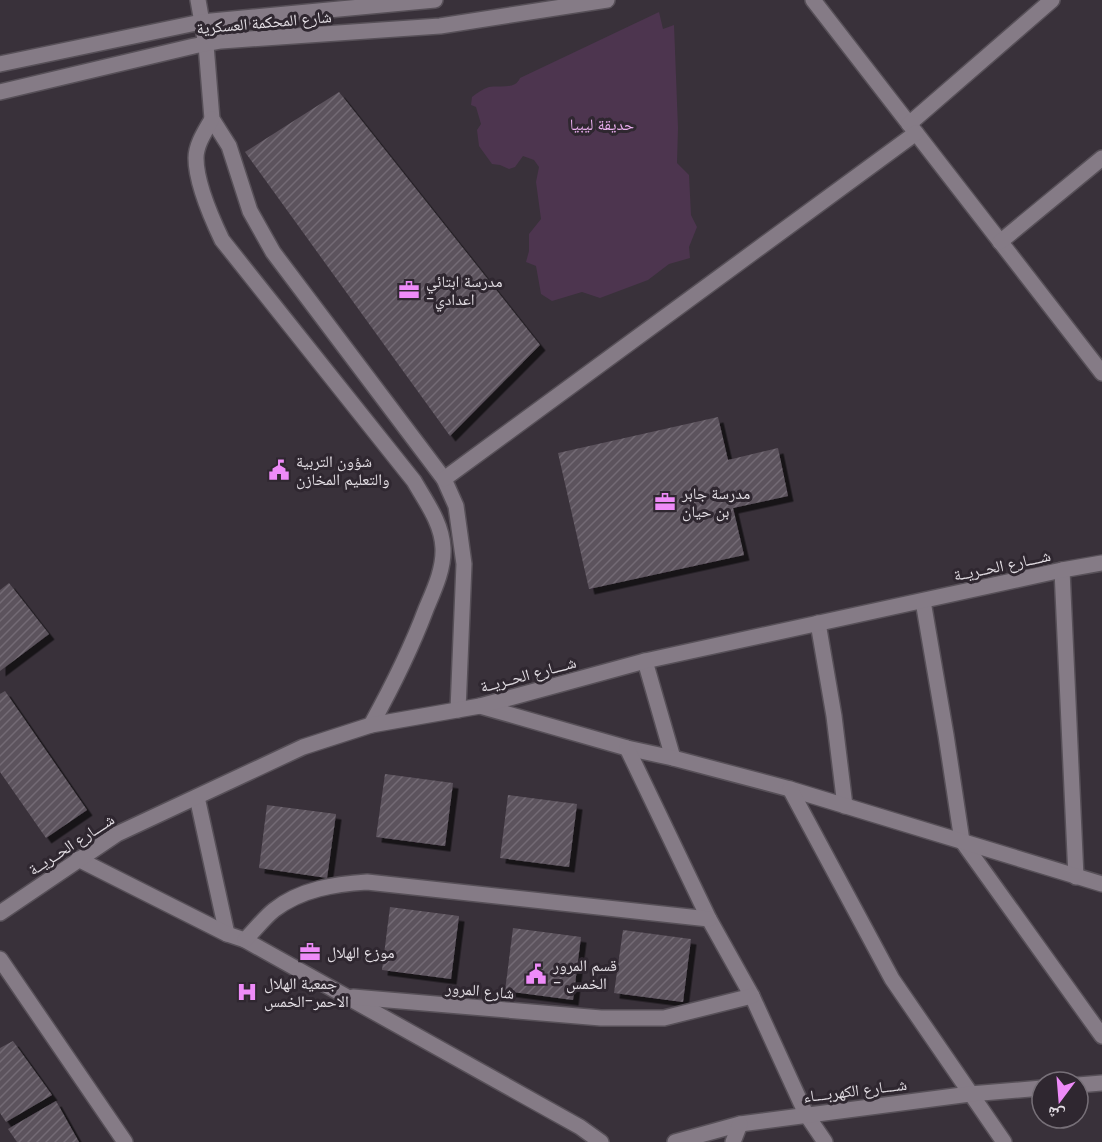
<svg xmlns="http://www.w3.org/2000/svg" width="1102" height="1142" viewBox="0 0 1102 1142" font-family="Poppins,'Noto Naskh Arabic',sans-serif">
  <defs>
    <pattern id="building-hatch" width="6" height="6" patternUnits="userSpaceOnUse" patternTransform="scale(1.5)"><rect width="6" height="6" fill="#5c535d"/><path d="M-1 1l2-2M0 6l6-6M5 7l2-2" fill="none" stroke="#736b74"/></pattern>
    <filter id="shadow"><feDropShadow dx="5.5" dy="5.5" stdDeviation="0" flood-color="#0009"/></filter>
  </defs>
  <rect width="100%" height="100%" fill="#39313a"/>
  <!-- green -->
  <path fill="#4d354f" d="M659,12l4,17 11,-4 4,103 -1,35 12,12 2,40 6,12 -8,20 1,11 -21,6 -21,16 -48,18 -18,-6 -30,9 -11,-7 -5,-28 -10,-4 3,-11v-17l12,-15 -5,-37 3,-15 -5,-7 -11,-4 -8,11 -6,2 -9,-4 -8,-1 -13,-18 -2,-16 4,-6 -5,-17 -5,-2 1,-8c5,-4 11,-8 17,-10 12,-2 26,3 31,-9z"/>
  <!-- building -->
  <g fill="url(#building-hatch)" filter="url(#shadow)">
    <polygon points="339,92 540,345 450,436 245,152"/>
    <polygon points="718,417 728,460 778,448 788,496 733,508 744,555 589,589 558,453"/>
    <polygon points="9,583 49,634 0,671 0,590"/>
    <polygon points="5,691 87,810 46,838 0,772 0,694"/>
    <polygon points="385,774 453,783 445,846 376,837"/>
    <polygon points="508,795 577,804 569,867 500,858"/>
    <polygon points="267,805 336,814 327,878 259,868"/>
    <polygon points="390,907 459,916 451,979 382,970"/>
    <polygon points="513,928 581,937 573,1000 505,991"/>
    <polygon points="623,930 691,939 683,1002 614,993"/>
    <polygon points="13,1041 52,1095 6,1122 0,1113 0,1048"/>
    <polygon points="56,1101 79,1142 17,1142 8,1129"/>
  </g>
  <g fill="none" stroke-linecap="round" stroke-linejoin="round">
    <!-- street casing -->
    <g stroke="#575058" stroke-width="18">
      <g id="street">
        <polyline points="198,0 206,45 212,119 229,146 250,211 273,252 444,479 456,506 464,564 458,710"/>
        <polyline points="813,0 1102,373"/>
        <polyline points="0,64 201,22 435,0"/>
        <polyline points="0,92 194,46 221,41 440,26 607,0"/>
        <path d="M212,119c-6,11 -16,25 -16,39 0,25 15,59 26,82l192,241c12,21 28,42 29,67 1,21 -9,42 -17,61 -15,40 -34,78 -55,116"/>
        <polyline points="909,124 1052,0"/>
        <polyline points="1000,242 1102,158"/>
        <polyline points="444,479 916,133"/>
        <polyline points="1062,570 1076,877"/>
        <polyline points="923,601 946,735 962,841 1102,1036"/>
        <polyline points="818,623 834,716 845,806"/>
        <polyline points="645,661 673,758"/>
        <polyline points="480,706 627,748 673,758 790,789 1102,884"/>
        <polyline points="627,748 709,919 752,996 806,1114 825,1142"/>
        <polyline points="790,789 892,979 1004,1142"/>
        <polyline points="197,797 227,934"/>
        <polyline points="78,859 227,934 245,940 580,1127 601,1142"/>
        <polyline points="0,913 117,834 303,747 371,725 480,706 645,661 1062,570 1102,563"/>
        <path d="M245,940c10,-10 19,-22 29,-30 27,-21 61,-26 93,-28l342,37"/>
        <polyline points="0,959 125,1142"/>
        <polyline points="353,997 601,1018 664,1018 752,996"/>
      </g>
    </g>
    <!-- secondary casing -->
    <g stroke="#575058" stroke-width="18">
      <g id="secondary">
        <polyline points="1078,1085 1102,1083"/>
        <polyline points="675,1142 740,1124 970,1094 1042,1088"/>
        <polyline points="733,1142 740,1124"/>
      </g>
    </g>
    <!-- street -->
    <use href="#street" stroke="#857b86" stroke-width="15"/>
    <!-- secondary -->
    <use href="#secondary" stroke="#857b86" stroke-width="15"/>
  </g>
  <!-- icons -->
  <defs>
    <g id="office-bare" transform="scale(1.62)"><path d="M-6-3h4V-5.5h4V-3h4V5H-6ZM-1-4.5V-3h2v-1.5ZM-6 0V1H6V0Z" fill="#ee8bf8" stroke="#2f2730" stroke-width="2.5" paint-order="stroke"/></g>
    <g id="civic-bare" transform="scale(1.62)"><path d="M-.6-6.5H3V-4.5H.6V-3L4-1V1h2V6H-6V1h2V-1L-.6-3ZM-1.2 2.5V6h2.4V2.5Z" fill="#ee8bf8" stroke="#2f2730" stroke-width="2.5" paint-order="stroke"/></g>
    <g id="hospital-bare" transform="scale(1.62)"><path d="M-5-5h3v3.5h4V-5h3V5h-3V1.5h-4V5h-3Z" fill="#ee8bf8" stroke="#2f2730" stroke-width="2.5" paint-order="stroke"/></g>
  </defs>
  <g fill-rule="evenodd">
    <use href="#office-bare" x="409" y="290"/>
    <use href="#civic-bare" x="279" y="470"/>
    <use href="#office-bare" x="665" y="502"/>
    <use href="#office-bare" x="310" y="952"/>
    <use href="#civic-bare" x="536" y="974"/>
    <use href="#hospital-bare" x="247" y="992"/>
  </g>
  <g text-anchor="middle" stroke-width="6" stroke-linejoin="round" paint-order="stroke">
    <!-- street labels -->
    <g font-size="16" fill="#e3dee4" stroke="#2f2730">
      <text transform="translate(264 22) rotate(-5)" y="6">شارع المحكمة العسكرية</text>
      <text transform="translate(1002 565) rotate(-12)" y="6">شــــارع الحــريــة</text>
      <text transform="translate(528 674) rotate(-15)" y="6">شــــارع الحــريــة</text>
      <text transform="translate(71 844) rotate(-33)" y="6">شــــارع الحــريــة</text>
      <text transform="translate(480 990) rotate(5)" y="6">شارع المرور</text>
      <text transform="translate(855 1090) rotate(-7)" y="6">شــــارع الكهربــــاء</text>
    </g>
    <!-- park labels -->
    <g font-size="16" fill="#ecb0f1" stroke="#2f2730">
      <text x="602" y="130">حديقة ليبيا</text>
    </g>
    <!-- poi labels -->
    <g font-size="16" fill="#e3dee4" stroke="#2f2730" text-anchor="start">
      <text x="426" y="287">مدرسة ابتائي<tspan x="426" dy="18">-اعدادي</tspan></text>
      <text x="296" y="467">شؤون التربية<tspan x="296" dy="18">والتعليم المخازن</tspan></text>
      <text x="682" y="499">مدرسة جابر<tspan x="682" dy="18">بن حيان</tspan></text>
      <text x="327" y="958">موزع الهلال</text>
      <text x="553" y="971">قسم المرور<tspan x="553" dy="18">- الخمس</tspan></text>
      <text x="264" y="989">جمعية الهلال<tspan x="264" dy="18">الاحمر-الخمس</tspan></text>
    </g>
  </g>
  <!-- north arrow -->
  <g transform="translate(1060 1100) rotate(196)"><circle r="28" fill="#2f2730" stroke="#777078" stroke-width="1.5"/>
  <path d="M0-4.5L10 22L0 15L-10 22Z" fill="#ee8bf8"/>
  <text y="-9" font-size="16" font-weight="bold" text-anchor="middle" fill="#e3dee4">ش</text>
  </g>
</svg>
